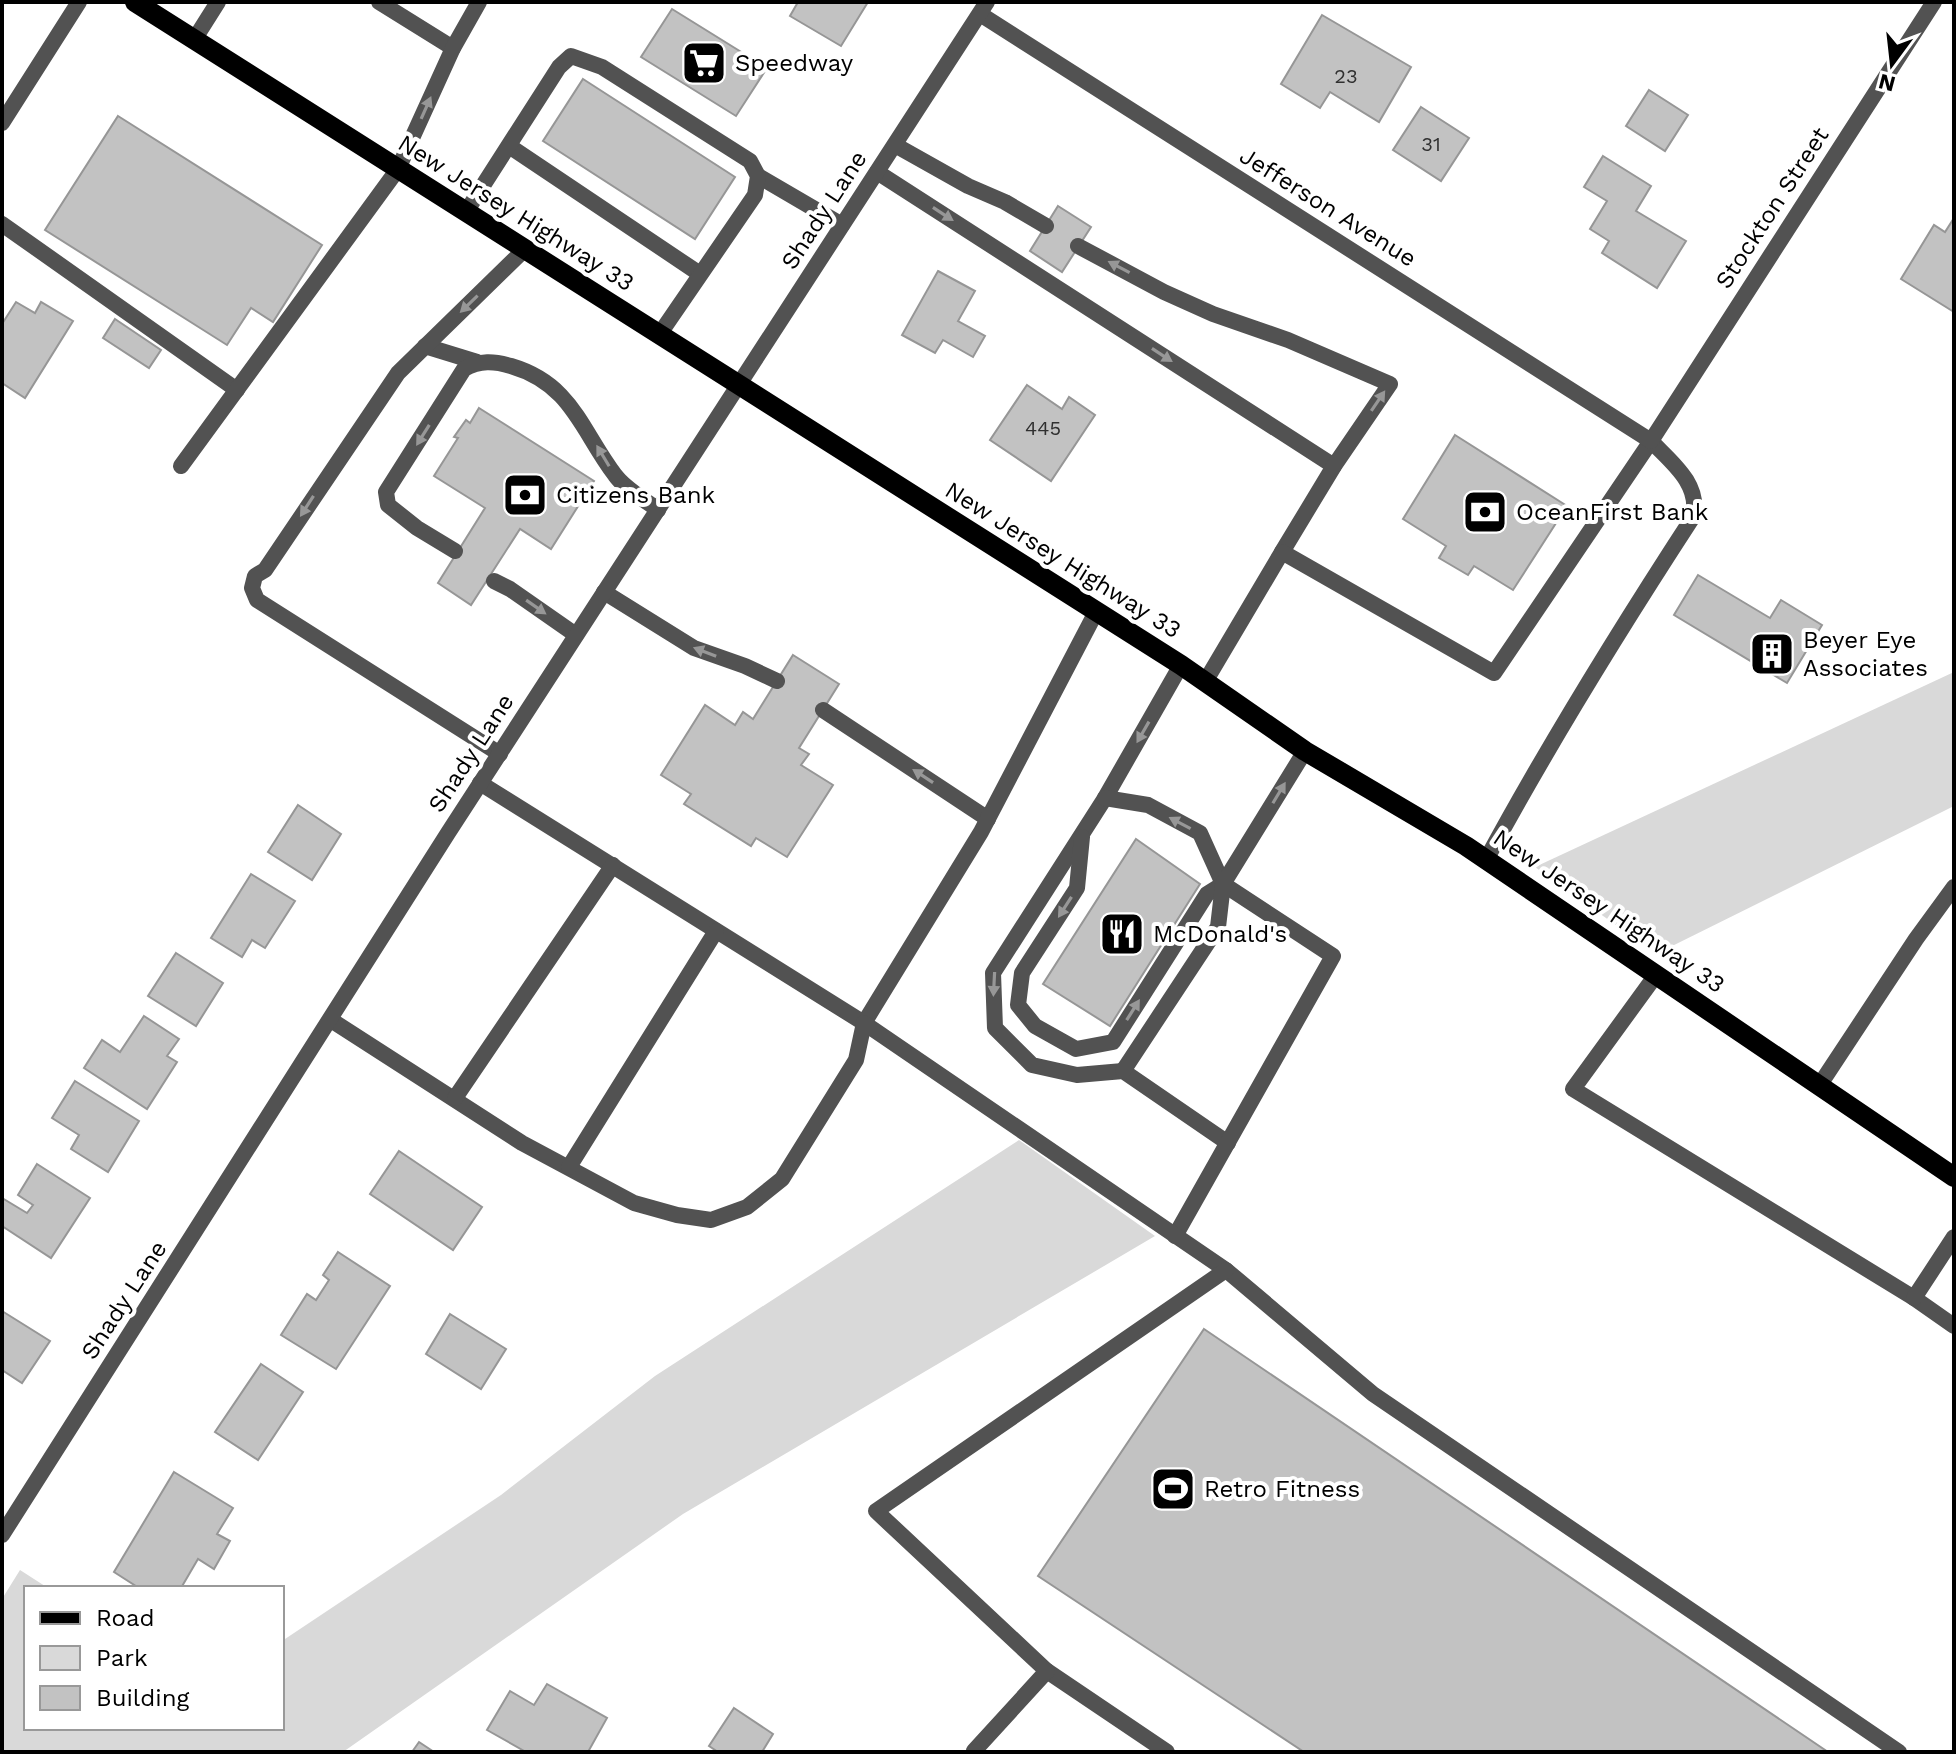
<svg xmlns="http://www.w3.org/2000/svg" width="1956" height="1754" viewBox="0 0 1956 1754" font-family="'Work Sans',sans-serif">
  <rect width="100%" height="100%" fill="#fff"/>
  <!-- green -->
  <g fill="#d9d9d9">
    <polygon points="1954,672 1954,806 1656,954 1535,867"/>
    <polygon points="1019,1140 1155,1236 683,1514 343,1752 2,1752 2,1599 20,1570 48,1588 26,1588 26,1728 282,1728 282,1641 501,1495 655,1376"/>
  </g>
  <!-- building -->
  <g fill="#c2c2c2" stroke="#969696" stroke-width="2">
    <polygon points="798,2 868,2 841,46 790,16"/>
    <polygon points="672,9 767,68 736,116 641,57"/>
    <polygon points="1322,15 1411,67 1379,122 1330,92 1320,108 1281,84"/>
    <polygon points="583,79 735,177 695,239 543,141"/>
    <polygon points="1649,90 1688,115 1665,151 1626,126"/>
    <polygon points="1421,107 1469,138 1441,181 1393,150"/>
    <polygon points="118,116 322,245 273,322 251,308 227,345 45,230"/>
    <polygon points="1603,156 1651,186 1636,211 1686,241 1657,288 1602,253 1609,241 1590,229 1607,201 1584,187"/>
    <polygon points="1058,206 1091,227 1062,272 1030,251"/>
    <polygon points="1954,218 1954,312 1901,279 1934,225 1945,232"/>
    <polygon points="938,271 975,291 958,321 985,336 973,357 943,340 935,353 902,335"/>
    <polygon points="16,302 35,313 41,302 73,321 25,398 2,383 2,324"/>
    <polygon points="115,319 161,350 149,368 103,338"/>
    <polygon points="1027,385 1062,409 1069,397 1095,415 1051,481 990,440"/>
    <polygon points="479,408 594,481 551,549 520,529 471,605 438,583 485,508 434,476 458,438 454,437 466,420 470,423"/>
    <polygon points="1455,435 1567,506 1513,590 1474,566 1468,575 1439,558 1446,546 1403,519"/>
    <polygon points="1698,575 1770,618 1781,600 1822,625 1787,683 1674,615"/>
    <polygon points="793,655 839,684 799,748 809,754 801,765 833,785 787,857 756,838 751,846 684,804 691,794 661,775 705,705 735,725 743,712 753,719"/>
    <polygon points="298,805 341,834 312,880 268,852"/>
    <polygon points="1136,839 1200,884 1110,1026 1043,984"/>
    <polygon points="251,874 295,901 265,948 252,940 242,957 211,938"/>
    <polygon points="176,953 223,983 196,1026 148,996"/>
    <polygon points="144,1016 179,1039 167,1056 177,1062 147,1109 84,1068 102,1040 120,1052"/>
    <polygon points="75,1081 139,1121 108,1172 71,1149 79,1135 52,1118"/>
    <polygon points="399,1151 482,1207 453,1250 370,1194"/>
    <polygon points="37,1164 90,1198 51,1258 2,1226 2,1198 27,1213 33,1205 18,1195"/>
    <polygon points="338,1252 390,1286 336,1369 281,1335 307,1294 316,1300 329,1280 323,1275"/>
    <polygon points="2,1311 50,1341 22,1383 2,1370"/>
    <polygon points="450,1314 506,1349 481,1389 426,1354"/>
    <polygon points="1204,1329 1828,1752 1304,1752 1038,1576"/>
    <polygon points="261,1364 303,1392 258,1460 215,1432"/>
    <polygon points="174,1472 233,1508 217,1534 230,1541 214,1569 198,1559 181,1588 139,1588 114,1572"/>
    <polygon points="547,1684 607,1718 588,1752 526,1752 487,1730 510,1691 534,1705"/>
    <polygon points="734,1708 773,1734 762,1752 718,1752 709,1746"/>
    <polygon points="419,1742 434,1752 412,1752"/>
  </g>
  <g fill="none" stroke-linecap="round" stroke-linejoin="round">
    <!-- lane -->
    <g stroke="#525252" stroke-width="16">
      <polyline points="379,2 453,48"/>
      <polyline points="194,40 218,2"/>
      <polyline points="895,145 968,186 1005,202 1046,226"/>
      <polyline points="509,146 700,274"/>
      <polyline points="877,172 1334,466"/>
      <polyline points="758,176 842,225"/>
      <polyline points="466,212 559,67 571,56 602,67 750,161 758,176 755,195 659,335"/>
      <polyline points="2,224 237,390"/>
      <polyline points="1078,246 1164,292 1213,314 1288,340 1390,384 1334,466 1282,552"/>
      <polyline points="425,346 477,362"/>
      <polyline points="181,466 398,169 453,48 479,2"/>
      <path d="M455,551l-38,-23 -29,-23 -2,-13 78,-123c16,-9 30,-8 47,-3 61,18 70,64 104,109 10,14 29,24 43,35"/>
      <polyline points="494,581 510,589 576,635"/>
      <polyline points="604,592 694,648 745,666 777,681"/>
      <polyline points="1181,665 1105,798 993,973 995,1028 1032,1065 1077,1075 1123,1071 1228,1143"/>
      <path d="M1205,682l77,-130 212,121 157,-232c20,21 50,43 42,76 -73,112 -143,225 -207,343"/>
      <polyline points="823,710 988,819"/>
      <polyline points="500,754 257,600 252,588 255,576 265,570 398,373 525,249"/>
      <polyline points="480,783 864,1023 981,832 1096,612"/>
      <polyline points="1105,798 1148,805 1200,833 1223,884 1333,956 1175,1236"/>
      <polyline points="1082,837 1077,888 1022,973 1018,1005 1035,1026 1076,1049 1113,1042 1207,894 1223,884"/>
      <polyline points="1656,975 1573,1089 1914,1298 1954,1326"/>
      <polyline points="331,1020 522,1143 634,1203 677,1215 711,1220 747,1207 782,1179 856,1060 864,1023 1226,1270 1373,1394 1899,1752"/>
      <polyline points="1123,1071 1218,927 1223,884 1305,751"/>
      <polyline points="1819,1086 1916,939 1954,887"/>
      <polyline points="455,1098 613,865"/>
      <polyline points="569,1167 716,931"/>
      <polyline points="1914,1298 1954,1237"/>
      <polyline points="1047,1671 1167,1752"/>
      <polyline points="974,1751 1047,1671 876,1511 1226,1270"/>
    </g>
    <!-- street -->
    <g stroke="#525252" stroke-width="16">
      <polyline points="980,14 1651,441 1934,2"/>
      <polyline points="2,123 79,2"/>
      <polyline points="2,1535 448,833 987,2"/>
      <polyline points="974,1752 975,1752"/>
    </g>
    <!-- primary -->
    <polyline stroke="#000" stroke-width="20" points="135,2 1181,665 1305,751 1466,846 1954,1177"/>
  </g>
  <!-- one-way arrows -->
  <defs><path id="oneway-solid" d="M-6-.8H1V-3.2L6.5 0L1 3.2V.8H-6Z" transform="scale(2)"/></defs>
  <g fill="#979797">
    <use href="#oneway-solid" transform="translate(426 108) rotate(-66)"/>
    <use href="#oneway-solid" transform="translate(943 214) rotate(33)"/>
    <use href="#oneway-solid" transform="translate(1119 267) rotate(-152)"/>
    <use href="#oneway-solid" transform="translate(469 304) rotate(136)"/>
    <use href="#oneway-solid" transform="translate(1162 355) rotate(33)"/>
    <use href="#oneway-solid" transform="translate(1378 401) rotate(-56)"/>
    <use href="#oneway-solid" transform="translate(423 435) rotate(122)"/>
    <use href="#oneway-solid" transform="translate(603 456) rotate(-121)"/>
    <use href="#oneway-solid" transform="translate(307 506) rotate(123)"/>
    <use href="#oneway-solid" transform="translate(536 607) rotate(35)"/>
    <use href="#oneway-solid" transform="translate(705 652) rotate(-159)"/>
    <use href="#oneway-solid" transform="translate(1143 732) rotate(120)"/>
    <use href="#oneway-solid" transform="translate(923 776) rotate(-147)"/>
    <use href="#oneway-solid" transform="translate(1279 793) rotate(-59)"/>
    <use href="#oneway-solid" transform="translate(1180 823) rotate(-152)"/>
    <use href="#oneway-solid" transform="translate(1065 907) rotate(123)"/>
    <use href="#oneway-solid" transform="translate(994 984) rotate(93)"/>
    <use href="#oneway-solid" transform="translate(1133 1010) rotate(-58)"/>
  </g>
  <!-- icons -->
  <defs>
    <g id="supermarket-square" transform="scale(2.3)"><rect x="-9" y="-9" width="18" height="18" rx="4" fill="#000" stroke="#fff"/><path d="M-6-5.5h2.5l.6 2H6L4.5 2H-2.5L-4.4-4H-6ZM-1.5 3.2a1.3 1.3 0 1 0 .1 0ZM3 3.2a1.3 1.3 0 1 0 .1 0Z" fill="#fff"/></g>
    <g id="bank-square" transform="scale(2.3)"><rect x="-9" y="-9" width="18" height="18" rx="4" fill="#000" stroke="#fff"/><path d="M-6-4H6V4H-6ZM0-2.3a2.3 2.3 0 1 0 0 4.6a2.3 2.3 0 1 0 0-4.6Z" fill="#fff"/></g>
    <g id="building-square" transform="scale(2.3)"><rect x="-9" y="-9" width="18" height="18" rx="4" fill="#000" stroke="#fff"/><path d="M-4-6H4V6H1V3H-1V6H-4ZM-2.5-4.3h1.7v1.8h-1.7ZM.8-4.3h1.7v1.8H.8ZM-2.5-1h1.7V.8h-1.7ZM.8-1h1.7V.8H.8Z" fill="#fff"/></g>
    <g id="restaurant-square" transform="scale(2.3)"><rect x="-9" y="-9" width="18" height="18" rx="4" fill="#000" stroke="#fff"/><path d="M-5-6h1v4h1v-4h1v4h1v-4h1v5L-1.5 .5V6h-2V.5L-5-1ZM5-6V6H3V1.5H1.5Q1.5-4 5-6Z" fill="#fff"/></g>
    <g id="stadium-square" transform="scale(2.3)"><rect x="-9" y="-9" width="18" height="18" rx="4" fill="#000" stroke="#fff"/><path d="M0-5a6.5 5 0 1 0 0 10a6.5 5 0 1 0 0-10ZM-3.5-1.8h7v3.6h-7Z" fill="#fff"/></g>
  </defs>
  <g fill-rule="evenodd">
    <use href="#supermarket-square" x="704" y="63"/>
    <use href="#bank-square" x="525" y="495"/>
    <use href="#bank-square" x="1485" y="512"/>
    <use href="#building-square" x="1772" y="654"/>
    <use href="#restaurant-square" x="1122" y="934"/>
    <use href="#stadium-square" x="1173" y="1489"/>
  </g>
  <g text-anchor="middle" stroke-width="8" stroke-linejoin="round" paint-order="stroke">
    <!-- number labels -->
    <g font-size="20" fill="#303030">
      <text x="1346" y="83">23</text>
      <text x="1431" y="151">31</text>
      <text x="1043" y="435">445</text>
    </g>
    <!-- poi labels -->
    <g font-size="24" fill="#000" stroke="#fff" text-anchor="start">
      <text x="735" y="71">Speedway</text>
      <text x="556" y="503">Citizens Bank</text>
      <text x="1516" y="520">OceanFirst Bank</text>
      <text x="1803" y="648">Beyer Eye<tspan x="1803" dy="28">Associates</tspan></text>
      <text x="1153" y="942">McDonald's</text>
      <text x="1204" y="1497">Retro Fitness</text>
    </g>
    <!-- street labels -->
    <g font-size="24" fill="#000" stroke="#fff">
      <text transform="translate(1328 207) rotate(32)" y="8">Jefferson Avenue</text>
      <text transform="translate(1772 208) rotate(-57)" y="8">Stockton Street</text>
      <text transform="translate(824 210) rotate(-57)" y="8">Shady Lane</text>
      <text transform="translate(516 213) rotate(32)" y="8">New Jersey Highway 33</text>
      <text transform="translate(1063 560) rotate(32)" y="8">New Jersey Highway 33</text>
      <text transform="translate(471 753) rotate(-57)" y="8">Shady Lane</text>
      <text transform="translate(1609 911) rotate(34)" y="8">New Jersey Highway 33</text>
      <text transform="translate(124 1300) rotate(-57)" y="8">Shady Lane</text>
    </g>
  </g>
  <!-- border -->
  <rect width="1956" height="1754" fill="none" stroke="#000000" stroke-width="8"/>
  <!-- legend -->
  <rect x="24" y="1586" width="260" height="144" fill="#ffffff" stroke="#999999" stroke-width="2"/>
  <rect x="40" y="1612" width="40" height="12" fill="#000000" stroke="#999999" stroke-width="2"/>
  <text x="96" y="1626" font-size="24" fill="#000000">Road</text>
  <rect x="40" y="1646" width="40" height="24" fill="#d9d9d9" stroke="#999999" stroke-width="2"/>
  <text x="96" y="1666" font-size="24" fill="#000000">Park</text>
  <rect x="40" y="1686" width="40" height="24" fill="#c2c2c2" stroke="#999999" stroke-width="2"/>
  <text x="96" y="1706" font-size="24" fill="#000000">Building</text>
  <!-- north arrow -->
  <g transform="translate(1892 64) rotate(195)" stroke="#ffffff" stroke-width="6" paint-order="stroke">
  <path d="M0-6L14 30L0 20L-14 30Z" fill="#000000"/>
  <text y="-12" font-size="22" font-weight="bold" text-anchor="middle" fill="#000000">N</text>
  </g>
</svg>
